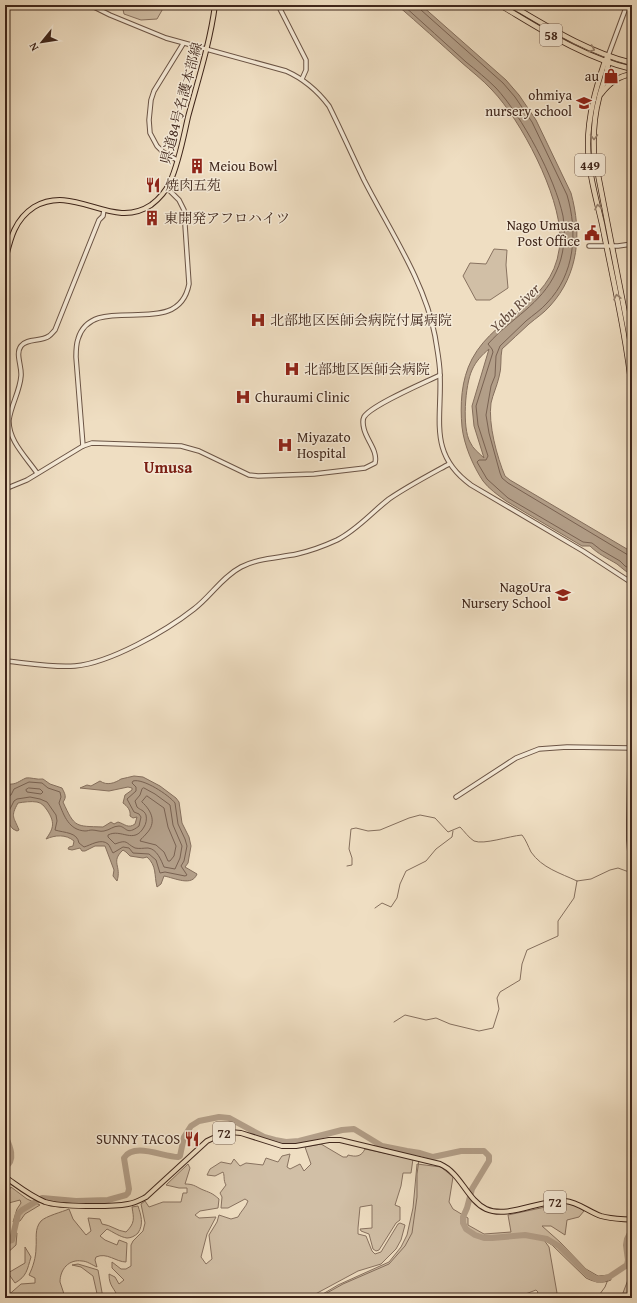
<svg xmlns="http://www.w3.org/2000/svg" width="637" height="1303" viewBox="0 0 637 1303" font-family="'Gentium Book Plus','Noto Serif JP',serif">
  <rect width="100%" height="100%" fill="#efdec2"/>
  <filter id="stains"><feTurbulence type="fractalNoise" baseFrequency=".005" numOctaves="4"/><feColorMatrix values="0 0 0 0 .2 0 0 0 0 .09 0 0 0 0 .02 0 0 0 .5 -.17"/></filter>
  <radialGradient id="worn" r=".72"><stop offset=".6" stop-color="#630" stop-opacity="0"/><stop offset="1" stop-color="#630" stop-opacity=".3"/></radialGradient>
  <!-- green -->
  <g fill="#d1bfa6" stroke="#887260">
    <polygon points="122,5 165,5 157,19 141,20 124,14"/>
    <polygon points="494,249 507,250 506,265 508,288 490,300 476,300 463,276 470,263 486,264"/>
    <path d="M321,1144l22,13h4l1,-2c8,2 13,2 17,-6l48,10 -2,14h-8l-2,13 -6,19 5,2v13l-4,3 -17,27 -3,1 -3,-2 -4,-15 -8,-3 -1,-2 12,-1v-23l-12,2 -2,21v6l8,2 6,15 3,3 6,-2 17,-28 2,-1 5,2 -4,15 -5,9 -15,15 -23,7 -50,27h-165l-6,-2 -2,2h-17c-3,-10 -9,-11 -9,-24l6,3 4,7 5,-4 -12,-12v-6l9,7h5l5,-3v-21l2,-4 10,-10 2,-8 -4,-19 4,-3 4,6 14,-5h18l2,-9h4v-5h-8l-13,-3 22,-21 2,4 -5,16c8,0 10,2 16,5 9,4 10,3 18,10l-1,9 -18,3 -5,4 4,3 17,-1 -9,17 -6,23 5,7 6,-5 -3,-24 8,-13 2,-7 12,4 7,-2c3,-6 8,-10 10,-16l-3,-2 -17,9h-7l1,-11 -2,-4 6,-8c-3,-5 -1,-9 -3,-13l-8,4 -8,-1 3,-6 11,-7 10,2 3,-5 6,7 6,-3 17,2 3,-7 12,4 4,-6 8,-2 -3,13 3,2 10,-5 4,7 7,-7 -6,-17z"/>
    <path d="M417,1164l24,3 12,10 -4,25 4,7 15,9v7l16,9 27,-2 -3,-17 56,-12 11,2 9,6 -5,6 -12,3 -2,15 -14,-9h-9l18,16 26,27 12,7 12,-1 1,5c-9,4 -17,2 -25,-2l-34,-33 -8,-5 5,7 8,46 -7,5h-16l4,-6 -2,-2 -21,8h-39v-3l-24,3h-136l22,-13 51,-23 12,-15 6,-12 6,-27z"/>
    <polygon points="11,1187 27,1199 40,1205 25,1214 20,1221 13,1222 17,1209 21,1203 20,1200 5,1204 5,1198"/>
    <path d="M138,1206c3,9 6,18 0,27 -3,3 -7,5 -11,5 -7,-1 -14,-6 -20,-9l-7,7 5,4 12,5 2,-5 8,3 -1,19c-10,0 -19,-10 -30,-5l-1,3 2,7c-5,-2 -10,-6 -15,-6 -13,-2 -22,8 -22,21 1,4 3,8 4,12l5,4h-64l16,-14 14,-1v-5l-6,-3c4,-8 7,-18 7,-27 1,-9 -2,-19 5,-27 5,-5 21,-9 28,-12l4,10 13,16 5,-4 -3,-13 12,1 2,5c9,1 15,7 24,8 9,-9 8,-13 6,-25z"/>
    <polygon points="13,1231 17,1233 16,1245 5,1255 5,1238 11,1237"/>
    <path d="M25,1247l6,10c-4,13 -4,19 -16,26l-7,-10 17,-10z"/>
    <polygon points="78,1264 98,1270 103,1298 98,1298 93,1276 81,1267 72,1265"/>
    <polygon points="632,1269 632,1298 621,1298 631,1272"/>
  </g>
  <!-- water -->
  <g fill="#b39f89" stroke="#856f5d" fill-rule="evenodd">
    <path d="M397,5h24l85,75 13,15 17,25 35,73c11,40 8,81 -21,113 -6,7 -14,12 -21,18 -9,8 -18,17 -27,25 -2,9 0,19 -3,28 -2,9 -6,17 -8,26 -3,21 6,54 14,73l5,4 122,72v23c-6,-3 -10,-7 -15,-11 -10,-6 -19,-10 -27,-18h-8l-76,-45c-8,-6 -17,-12 -23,-20 -10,-15 -19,-36 -21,-54 -2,-22 -1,-47 10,-68 25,-47 88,-57 88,-122 0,-42 -39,-117 -68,-147 -9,-10 -21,-19 -31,-28 -21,-19 -42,-38 -64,-57zM489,349l-17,57 2,20 10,32c-5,-5 -11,-9 -14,-16 -8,-14 -5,-57 2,-72 4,-9 10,-15 17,-21z"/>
    <path d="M134,776l9,1 17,9 16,12 3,4 3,21 7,14 2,9 -3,17 -3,4 12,7c-5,13 -22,4 -33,2l-3,8 -4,3c-3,-12 0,-21 -10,-30l-4,1 -13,-2 -4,-4 -3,-2c-13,12 -1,16 -6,31l-4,-5 1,-6 -9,-24h-10l-10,5h-3l-2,-3 -8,2 -4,-1 1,-2 4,-1 1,-5c-8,-7 -19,-6 -28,-2 8,-11 9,-17 1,-29 -3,-4 -5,-7 -10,-8 -6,-1 -13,0 -19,1 -8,14 -4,14 1,27l-2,1 -4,-2 -5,-6 -3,-1 3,-5 -3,-4v-7l1,-1v-12l3,-4 -2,-1 1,-4c8,1 11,-3 18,-6 4,-1 11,2 17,1l7,5 12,4c3,6 5,9 1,14 12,26 12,24 40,25l8,-5 3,2 4,-2c7,2 10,7 17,2l2,-7 -4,1 -3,-2c1,-6 -3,-10 -7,-13l2,-8 7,-5v-2l-4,-1 -19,4 -29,-3 7,-3 4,1 9,-5c7,5 15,2 21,-2 4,-1 9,-2 13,-3z"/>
  </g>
  <!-- pier -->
  <polygon fill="#efdec2" points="628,548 632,550 632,577 628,575"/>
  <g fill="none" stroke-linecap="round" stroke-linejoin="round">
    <!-- shore -->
    <g stroke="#796252" stroke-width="1">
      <path d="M403,5c21,19 42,38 63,57 10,8 21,17 30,26 26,28 59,90 67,128 3,18 1,40 -7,56 -15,33 -45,46 -68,72l4,5 1,3 -17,54 2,19 10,31 -2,4h-7l-2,2 10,17 21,19 75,44 9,1 9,7 19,11 5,5 7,4"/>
      <path d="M419,5l2,5 82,73 12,14 17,25 35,73c11,37 8,79 -20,108 -6,7 -14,12 -21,18 -9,8 -17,17 -26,25l-4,10 -1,20 -4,10 -5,29 3,18 11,40 2,5 6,5 120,72 4,1"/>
      <polygon points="29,788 40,789 43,792 41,794 27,792 26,790"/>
      <path d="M144,788l11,6 15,11 3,20 9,21 -2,12 -5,11 -11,-2c-3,-7 -7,-18 -16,-19 -4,0 -9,1 -13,0 -10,-5 -7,-9 -20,-4l-7,-7v-2c13,-7 26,10 36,-8 2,-3 3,-8 2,-12 -2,-5 -6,-5 -9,-8 -1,-2 -1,-4 -2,-6l5,-6 2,-6z"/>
      <path d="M147,796l17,12 4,19 8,19 -2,10 -4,5h-2l-4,-9 -8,-7 -16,-4c1,-3 4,-4 6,-7 11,-11 6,-23 -4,-32z"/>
      <path d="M5,797l6,-2 3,-6 15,-7 13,1 6,5 12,4 1,5 -2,6c5,13 10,27 26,28 3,0 4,-1 7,-1 4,0 8,2 12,1 6,-1 9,-5 15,-5 8,1 7,10 20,0l2,-9 -2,-3 -5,-2 -7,-13 9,-8v-4l-4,-4 1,-2c10,-3 36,14 42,22l3,21 7,15 2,7 -3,15 -3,5 6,9 -2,1 -20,-4 -5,1 -4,-13 -7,-6 -16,-1 -4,-5 -6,-1 -10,6c-2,-3 -3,-7 -5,-9 -7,-6 -17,1 -24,3l-5,-4c-2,-11 -14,-10 -24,-13l2,-9 -1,-6 -9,-13 -7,-3 -10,-2 -13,2 -3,2 -5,10h-4"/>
    </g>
    <!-- stream -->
    <g stroke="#856f5d" stroke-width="1">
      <path d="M347,866l5,-1v-7l-3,-9 2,-20 5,-1 12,3 12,-1 29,-12 11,-3 15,3 13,14 12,-5c4,4 9,11 14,14 10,4 35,-5 48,-6 4,5 6,11 9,17 11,16 29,21 46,29"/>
      <polyline points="577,881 591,879 610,870 618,868 629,872"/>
      <polyline points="375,908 382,903 391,907 397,898 400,884 406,871 426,861 436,849 452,837 453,831"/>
      <polyline points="394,1022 405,1015 426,1020 436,1018 450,1024 479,1031 493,1028 499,1009 497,998 500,992 520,980 522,964 527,950 558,936 558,921 574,898 577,881"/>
      <polyline points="420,1157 420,1153"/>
      <polyline points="318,1298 343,1284 389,1264 405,1246 412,1233 417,1197 417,1174 419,1160"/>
      <polyline points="597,1298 605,1287 609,1277"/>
    </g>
    <!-- river -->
    <g stroke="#b39f89" stroke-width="6">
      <path d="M5,1135c4,9 12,25 0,32"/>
      <path d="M5,1242l7,-2 6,-26 4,-4 20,-12 34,3 32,-1 18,-5 2,-2 1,-4 -5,-31c10,-16 39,-1 54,-1l2,-1 4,-19 7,-11 8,-5 20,-4 10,1 35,19 11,3 11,2 13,-1 43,-11 12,-1 28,17 25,5 13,2 13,4 28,-6h23l5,5v5l-17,28 -5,19 -4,9v6l3,6 9,6 9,3h8l33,-3 22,4 12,7 28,28 11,6 11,-3 18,-12 1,-5 -2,-15 1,-6 5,-10"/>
    </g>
    <!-- tertiary casing -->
    <g stroke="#6b5445" stroke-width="5.5">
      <g id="tertiary">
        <path d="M90,5l20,10 56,23 120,33c18,8 31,19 43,35 12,24 23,49 35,74 25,49 61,102 71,156 2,13 5,27 5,39 2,45 -12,79 31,110l112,66 49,32"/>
        <polyline points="278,5 306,60 306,70 302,79"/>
        <polyline points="608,56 627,5"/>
        <polyline points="177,160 163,152 157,146 150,133 149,120 151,100 154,91 183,44"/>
        <polyline points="589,246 618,246 632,244"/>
        <path d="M83,446l-7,-89c0,-6 0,-12 2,-18 15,-50 100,4 111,-55l-5,-74 -5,-10 -12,-12"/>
        <path d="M37,473c-11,-16 -29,-33 -28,-53 2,-15 11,-29 12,-44 1,-10 -6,-22 0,-30 6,-8 20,-4 28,-10 2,-1 4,-4 6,-6l44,-110 4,-4 1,-6"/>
        <path d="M5,489l22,-9 56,-34 9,-3 89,3 18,5 50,24 9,1 56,-2 51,-6 10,-5c3,-12 -8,-22 -11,-34 -1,-4 -2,-8 0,-12 7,-12 62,-35 76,-42"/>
        <path d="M5,661c23,2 47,7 70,5 35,-3 91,-35 119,-57 17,-13 28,-32 47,-42 17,-9 37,-9 56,-13 13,-3 27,-8 40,-14 20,-10 34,-27 52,-41 19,-13 40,-24 60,-35"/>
        <polyline points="456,797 516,758 539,749 567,747 631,748"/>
      </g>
    </g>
    <!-- primary casing -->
    <g stroke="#3f261b" stroke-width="6">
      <g id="primary">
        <path d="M5,261c5,-21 9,-41 29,-54 41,-24 78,24 117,-2 8,-6 15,-14 19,-23 9,-20 13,-43 18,-65 10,-37 22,-74 27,-112"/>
        <path d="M5,1177c13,9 25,19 40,25 15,5 67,5 83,2 7,-1 12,-4 18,-7l61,-56 15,-7 8,-2 11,1 41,13h14l33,-6h11l100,24c21,9 27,36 46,45 22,10 55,-10 79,-8 13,1 24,11 36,15 10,3 21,3 31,4"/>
      </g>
    </g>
    <!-- trunk casing -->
    <g stroke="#3f261b" stroke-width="6">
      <g id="trunk">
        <path d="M500,5c42,25 84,53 132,64"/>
        <path d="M511,5c39,23 77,47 121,58"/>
        <path d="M608,56l-3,5c-9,27 -17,54 -17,83 0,27 8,54 14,80 11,56 24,111 30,167"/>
        <path d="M608,56c2,13 -6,29 -9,42 -5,19 -6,37 -5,56l38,195"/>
        <path d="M601,94c8,-11 17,-18 31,-20"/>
        <polyline points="632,636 629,836 632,881"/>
      </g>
    </g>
    <!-- tertiary -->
    <use href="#tertiary" stroke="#f5ead7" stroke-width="3.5"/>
    <!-- primary -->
    <use href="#primary" stroke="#efdec2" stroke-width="4"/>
    <!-- trunk -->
    <use href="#trunk" stroke="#efdec2" stroke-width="4.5"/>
  </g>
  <!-- one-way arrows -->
  <defs><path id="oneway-chevron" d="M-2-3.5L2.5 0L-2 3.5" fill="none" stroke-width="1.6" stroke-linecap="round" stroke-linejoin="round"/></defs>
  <g stroke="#97826e">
    <use href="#oneway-chevron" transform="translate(592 49) rotate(23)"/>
    <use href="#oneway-chevron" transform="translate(594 137) rotate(90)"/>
    <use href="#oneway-chevron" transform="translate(598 207) rotate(-101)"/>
    <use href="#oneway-chevron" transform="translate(617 297) rotate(-102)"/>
  </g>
  <!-- icons -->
  <defs>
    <g id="shop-bare" transform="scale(1.2)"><path d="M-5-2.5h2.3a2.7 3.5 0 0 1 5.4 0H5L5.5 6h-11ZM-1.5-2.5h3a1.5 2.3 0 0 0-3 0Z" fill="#8f2418" stroke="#f5ead7" stroke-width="2.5" paint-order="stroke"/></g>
    <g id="school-bare" transform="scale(1.2)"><path d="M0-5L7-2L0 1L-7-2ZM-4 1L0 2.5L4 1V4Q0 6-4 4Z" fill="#8f2418" stroke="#f5ead7" stroke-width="2.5" paint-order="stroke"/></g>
    <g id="building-bare" transform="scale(1.2)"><path d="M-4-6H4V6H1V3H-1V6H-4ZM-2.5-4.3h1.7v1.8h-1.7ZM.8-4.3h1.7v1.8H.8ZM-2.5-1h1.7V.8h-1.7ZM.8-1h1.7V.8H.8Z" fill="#8f2418" stroke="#f5ead7" stroke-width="2.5" paint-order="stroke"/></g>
    <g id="restaurant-bare" transform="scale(1.2)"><path d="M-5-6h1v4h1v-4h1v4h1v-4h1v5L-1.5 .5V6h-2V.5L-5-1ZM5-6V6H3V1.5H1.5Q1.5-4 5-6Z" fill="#8f2418" stroke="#f5ead7" stroke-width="2.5" paint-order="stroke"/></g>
    <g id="civic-bare" transform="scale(1.2)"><path d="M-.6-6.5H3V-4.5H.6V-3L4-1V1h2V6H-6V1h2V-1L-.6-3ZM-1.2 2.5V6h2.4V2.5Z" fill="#8f2418" stroke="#f5ead7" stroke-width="2.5" paint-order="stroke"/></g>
    <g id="hospital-bare" transform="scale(1.2)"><path d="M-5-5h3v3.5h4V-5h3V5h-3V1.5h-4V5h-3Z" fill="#8f2418" stroke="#f5ead7" stroke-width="2.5" paint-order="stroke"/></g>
  </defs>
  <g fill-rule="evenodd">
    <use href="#shop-bare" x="611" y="76"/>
    <use href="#school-bare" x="584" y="103"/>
    <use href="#building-bare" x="197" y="166"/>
    <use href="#restaurant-bare" x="153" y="185"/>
    <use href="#building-bare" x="152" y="218"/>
    <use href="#civic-bare" x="592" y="233"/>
    <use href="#hospital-bare" x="258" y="320"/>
    <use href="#hospital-bare" x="292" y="369"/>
    <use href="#hospital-bare" x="243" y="397"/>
    <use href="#hospital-bare" x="285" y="445"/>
    <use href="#school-bare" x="563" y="595"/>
    <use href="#restaurant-bare" x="192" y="1139"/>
  </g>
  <g text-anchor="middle" stroke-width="3" stroke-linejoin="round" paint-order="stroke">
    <!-- shield labels -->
    <g fill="#f5ead7" stroke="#766153" stroke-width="1">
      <rect x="540" y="24" width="22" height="22" rx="3"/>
      <rect x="575" y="154" width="30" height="22" rx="3"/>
      <rect x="213" y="1122" width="22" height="22" rx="3"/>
      <rect x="544" y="1191" width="22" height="22" rx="3"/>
    </g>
    <g font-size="13" font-weight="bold" fill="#3f261b">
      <text x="551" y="40">58</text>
      <text x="590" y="170">449</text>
      <text x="224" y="1138">72</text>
      <text x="555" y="1207">72</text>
    </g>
    <!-- poi labels -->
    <g font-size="14" fill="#3f261b" stroke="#f5ead7" text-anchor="start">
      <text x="599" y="81" text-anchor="end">au</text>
      <text x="572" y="100" text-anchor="end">ohmiya<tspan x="572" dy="16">nursery school</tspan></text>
      <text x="209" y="171">Meiou Bowl</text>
      <text x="165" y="190">焼肉五苑</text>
      <text x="164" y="223">東開発アフロハイツ</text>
      <text x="580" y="230" text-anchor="end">Nago Umusa<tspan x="580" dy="16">Post Office</tspan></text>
      <text x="270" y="325">北部地区医師会病院付属病院</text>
      <text x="304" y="374">北部地区医師会病院</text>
      <text x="255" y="402">Churaumi Clinic</text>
      <text x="297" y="442">Miyazato<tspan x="297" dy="16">Hospital</tspan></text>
      <text x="551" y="592" text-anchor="end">NagoUra<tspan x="551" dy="16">Nursery School</tspan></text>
      <text x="180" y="1144" text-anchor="end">SUNNY TACOS</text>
    </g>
    <!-- street labels -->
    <g font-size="14" fill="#3f261b" stroke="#f5ead7">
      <text transform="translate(181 103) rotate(-75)" y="5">県道84号名護本部線</text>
    </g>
    <!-- water labels -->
    <g font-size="15" font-style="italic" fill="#624a3c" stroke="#f5ead7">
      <text transform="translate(515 308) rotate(-44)" y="5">Yabu River</text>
    </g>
    <!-- quarter labels -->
    <g font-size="16" font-weight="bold" fill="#7a1f14" stroke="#f5ead7">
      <text x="168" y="473">Umusa</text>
    </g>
  </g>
  <!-- margin -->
  <rect width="637" height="1303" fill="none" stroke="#efdec2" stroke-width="20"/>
  <rect x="6" y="6" width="625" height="1291" fill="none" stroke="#3f261b" stroke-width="2"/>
  <rect x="10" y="10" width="617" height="1283" fill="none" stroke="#3f261b"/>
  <!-- north arrow -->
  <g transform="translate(42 42) rotate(240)" stroke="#f5ead7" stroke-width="3" paint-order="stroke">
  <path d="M0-3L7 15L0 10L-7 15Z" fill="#3f261b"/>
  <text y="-6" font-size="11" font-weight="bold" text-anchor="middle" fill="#3f261b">N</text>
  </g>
  <rect width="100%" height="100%" filter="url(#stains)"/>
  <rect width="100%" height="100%" fill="url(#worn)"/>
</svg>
